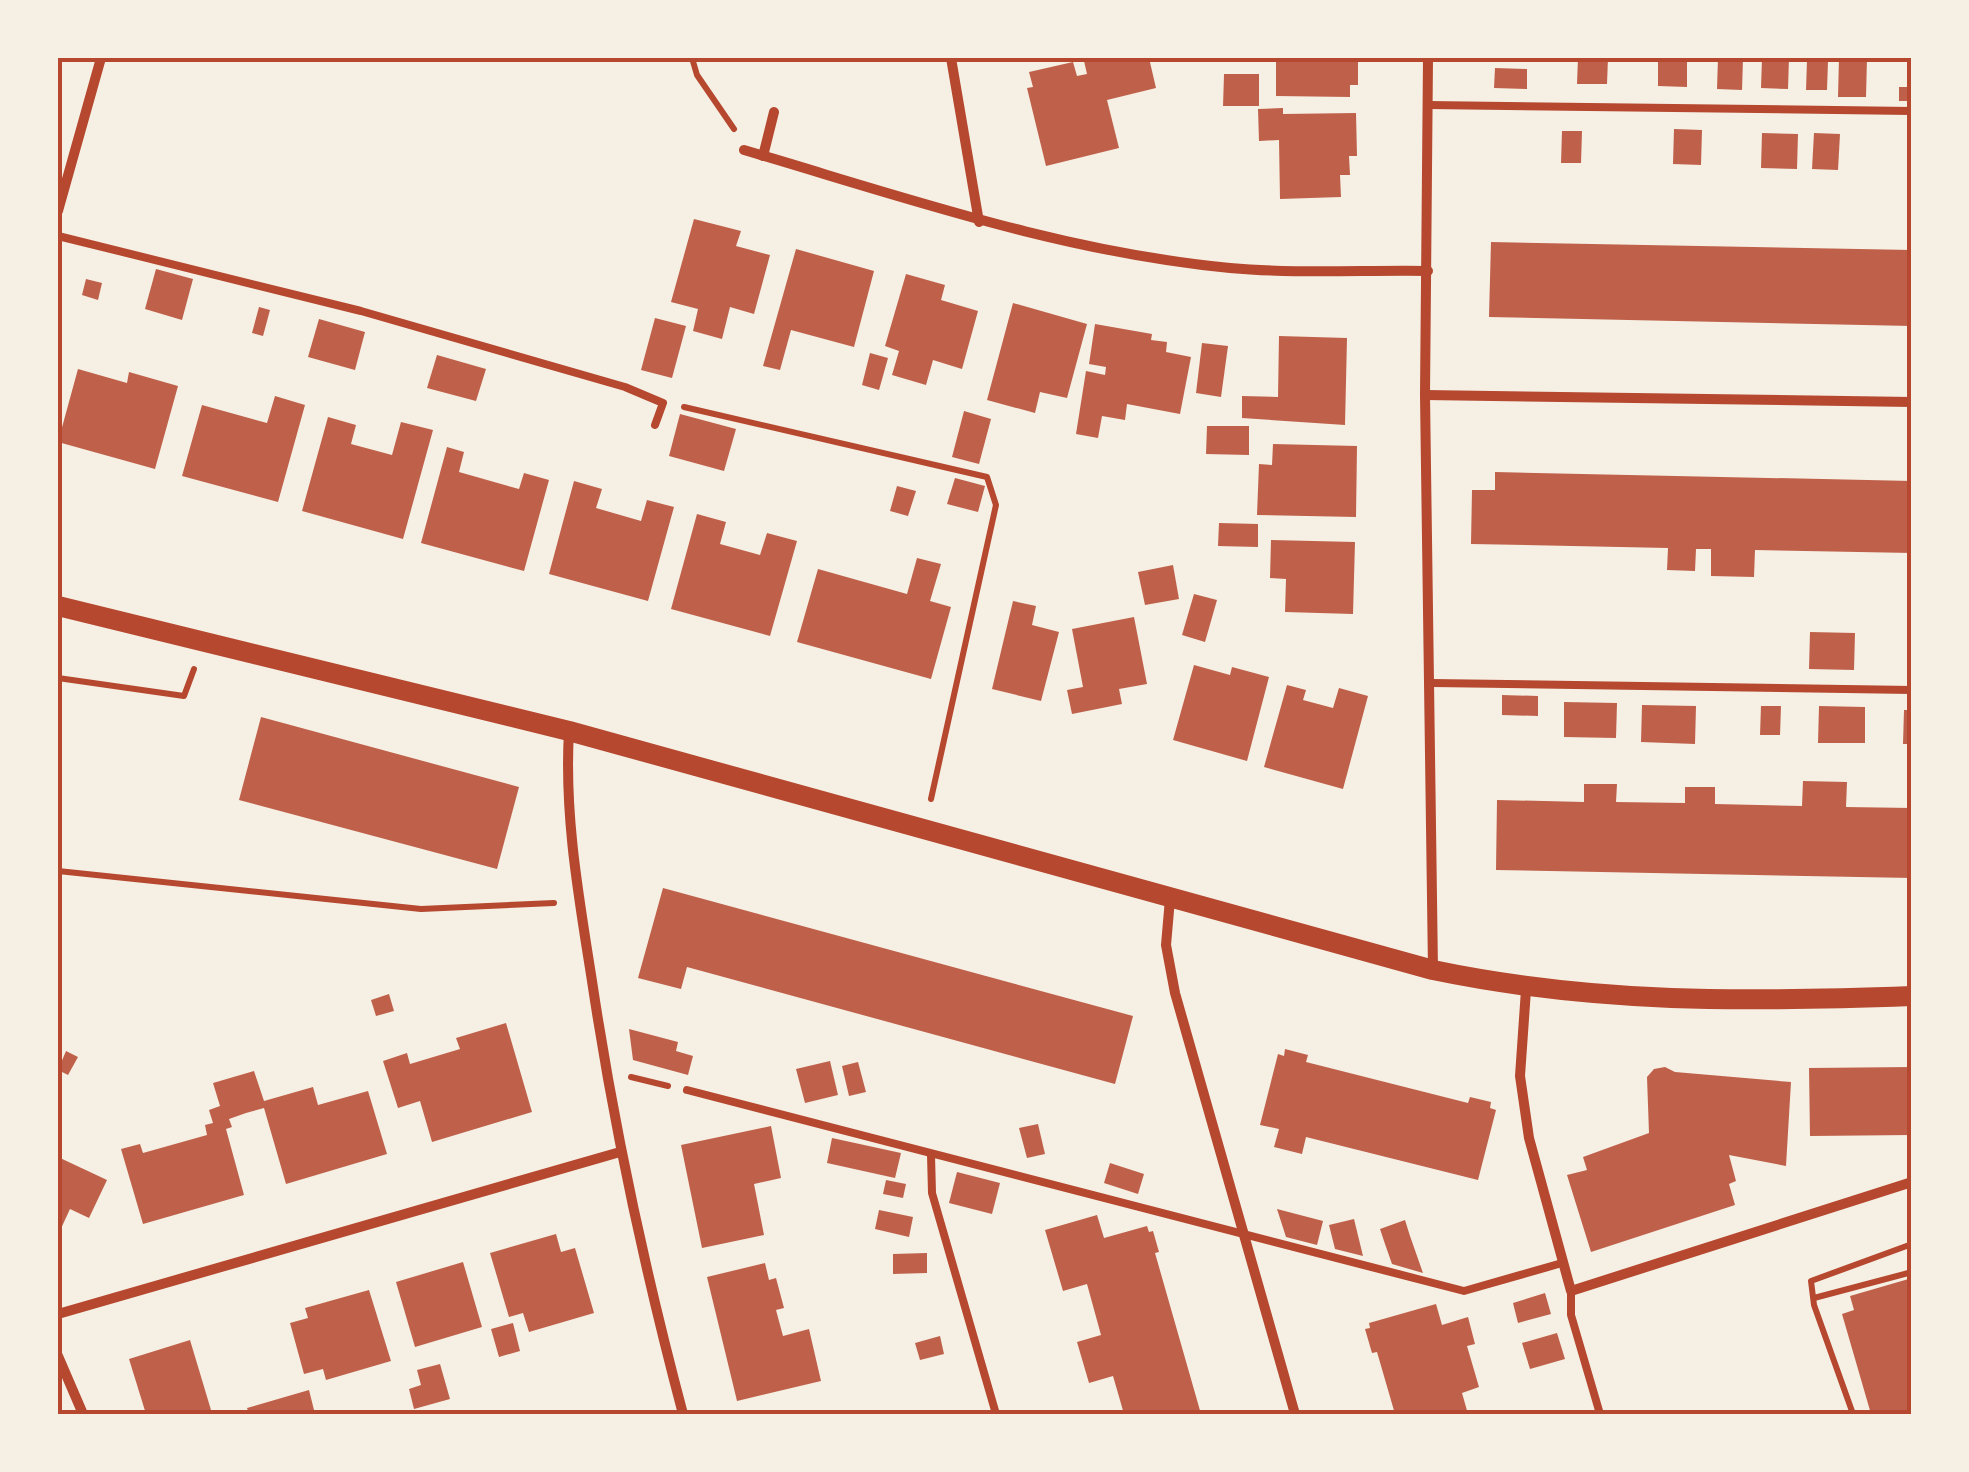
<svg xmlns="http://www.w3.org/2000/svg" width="1969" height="1472" viewBox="0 0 1969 1472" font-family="'Noto Sans',sans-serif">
  <rect width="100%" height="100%" fill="#f6efe4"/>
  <!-- building -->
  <g fill="#bf614a">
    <polygon points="1100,58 1149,58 1156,88 1107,100 1119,148 1046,166 1027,88 1033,87 1029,72 1073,62 1077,76 1087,74 1084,61"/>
    <polygon points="1276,58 1358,58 1358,85 1350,85 1350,97 1276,96"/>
    <polygon points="1578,58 1608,58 1607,84 1577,84"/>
    <polygon points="1718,58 1743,58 1742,90 1717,89"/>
    <polygon points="1762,58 1789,58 1788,89 1761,88"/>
    <polygon points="1839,58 1867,58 1866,97 1838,97"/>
    <polygon points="1658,59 1687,60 1687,87 1658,86"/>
    <polygon points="1807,60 1828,61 1827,90 1806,90"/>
    <polygon points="1495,68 1527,69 1527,89 1494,88"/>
    <polygon points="1224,74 1259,74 1259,106 1223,106"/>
    <rect x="1899" y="87" width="13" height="14"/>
    <polygon points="1283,108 1283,114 1356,113 1357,156 1349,156 1350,175 1340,175 1341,197 1280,199 1279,140 1259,141 1258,109"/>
    <polygon points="1674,129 1702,130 1701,165 1673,164"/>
    <polygon points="1562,131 1582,131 1581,163 1561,163"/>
    <polygon points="1762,133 1798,134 1797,169 1761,168"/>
    <polygon points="1814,133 1840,134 1838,170 1812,169"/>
    <polygon points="694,219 741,231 736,246 770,255 754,314 730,307 722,339 693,331 698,309 671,302"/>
    <polygon points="1491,242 1912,250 1912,326 1489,317"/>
    <polygon points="796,249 874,271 854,347 791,330 780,370 763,366"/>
    <polygon points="156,269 193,279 182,320 145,309"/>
    <polygon points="906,274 945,285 941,300 978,311 962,369 933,360 926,385 892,375 899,351 885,346"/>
    <polygon points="86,279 102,283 98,300 82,295"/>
    <polygon points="1013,303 1087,324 1067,398 1040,392 1035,413 987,400"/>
    <polygon points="259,307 270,310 263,336 252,333"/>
    <polygon points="655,318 686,326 672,378 641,370"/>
    <polygon points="319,319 365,332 355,370 308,357"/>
    <polygon points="1095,324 1152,334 1151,340 1167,342 1166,352 1191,357 1180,414 1127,404 1125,420 1102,416 1098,438 1076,434 1086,371 1105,375 1106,367 1089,364"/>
    <polygon points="1279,336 1347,338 1345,425 1242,418 1242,396 1278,397"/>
    <polygon points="1202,343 1228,346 1221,397 1196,393"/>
    <polygon points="870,353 888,358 879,390 862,385"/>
    <polygon points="437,355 486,369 476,401 427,388"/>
    <polygon points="78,369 127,383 129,372 178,386 155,469 58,442"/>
    <polygon points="275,396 305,405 278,502 182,476 202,405 267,423"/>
    <polygon points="964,411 991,419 979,464 952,457"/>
    <polygon points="680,414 736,429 724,471 669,456"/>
    <polygon points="328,417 356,425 351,444 392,455 401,422 433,430 403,539 302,511"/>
    <polygon points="1207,426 1249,426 1249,455 1206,454"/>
    <polygon points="1273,444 1357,446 1356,517 1257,515 1259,464 1272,465"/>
    <polygon points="447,447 464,452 459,472 519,489 524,473 549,480 524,571 421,543"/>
    <polygon points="1495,472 1912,481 1912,553 1755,550 1754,577 1711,576 1711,549 1696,549 1695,571 1667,570 1668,548 1471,544 1472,490 1495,490"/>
    <polygon points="955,478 985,486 978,512 947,504"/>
    <polygon points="574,481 602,489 596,508 641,521 647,500 674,507 648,601 549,574"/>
    <polygon points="897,486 916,491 908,516 890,511"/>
    <polygon points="697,514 726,522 720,544 760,555 767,533 797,541 770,636 671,609"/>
    <polygon points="1219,523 1258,524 1258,547 1218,546"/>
    <polygon points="1271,540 1355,542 1353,614 1285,612 1286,579 1270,578"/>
    <polygon points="917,558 941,564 930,601 951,607 931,679 797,642 818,569 907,594"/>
    <polygon points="1173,565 1179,599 1145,605 1138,572"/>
    <polygon points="1194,594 1217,600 1205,642 1182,635"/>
    <polygon points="1013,601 1036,606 1032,625 1059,632 1041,701 992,689"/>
    <polygon points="1134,617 1147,684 1119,689 1122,704 1072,714 1067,690 1083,687 1072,629"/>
    <polygon points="1810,632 1855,633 1854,670 1809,669"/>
    <polygon points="1194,665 1230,675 1232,667 1269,677 1247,761 1173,740"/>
    <polygon points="1287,685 1306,690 1303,700 1333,708 1339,688 1368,696 1343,789 1264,767"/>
    <polygon points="1502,695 1538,696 1538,716 1502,715"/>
    <polygon points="1564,702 1617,703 1616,738 1564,737"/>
    <polygon points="1642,705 1696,706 1695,744 1641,742"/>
    <polygon points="1761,706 1781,706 1780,735 1760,735"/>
    <polygon points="1819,706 1865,707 1865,743 1818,743"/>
    <polygon points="1904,710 1912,710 1912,744 1903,744"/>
    <polygon points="261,717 519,787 497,869 239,800"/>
    <polygon points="1803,781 1847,782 1846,807 1912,808 1912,878 1496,870 1497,800 1584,802 1584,784 1617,784 1616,802 1685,803 1685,787 1715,787 1715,804 1802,806"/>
    <polygon points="663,888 1133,1016 1115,1084 687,967 681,989 638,978"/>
    <polygon points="389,994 394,1011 376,1016 371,1000"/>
    <polygon points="506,1023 532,1112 432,1142 420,1101 398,1108 383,1061 407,1053 410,1064 460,1049 456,1038"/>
    <polygon points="629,1029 678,1042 676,1051 693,1056 688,1075 633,1060"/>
    <polygon points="1285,1049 1308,1055 1306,1062 1468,1103 1470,1097 1491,1102 1490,1108 1496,1110 1478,1180 1306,1137 1302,1154 1274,1147 1279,1129 1260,1125 1278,1054 1284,1056"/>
    <polygon points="66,1051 78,1057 68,1075 58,1070"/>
    <polygon points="830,1061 838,1095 805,1103 796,1069"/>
    <polygon points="858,1062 866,1092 849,1096 842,1066"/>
    <polygon points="1665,1067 1675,1072 1791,1082 1786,1166 1729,1155 1736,1181 1729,1184 1735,1205 1591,1252 1567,1175 1587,1170 1583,1157 1649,1133 1647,1077 1654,1069"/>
    <polygon points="1912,1067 1912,1135 1810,1136 1809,1068"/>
    <polygon points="254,1071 264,1101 313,1087 318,1105 368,1091 387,1154 286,1184 264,1108 246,1113 229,1119 232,1127 226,1129 244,1195 143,1224 121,1149 140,1144 143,1153 207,1135 205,1125 213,1123 209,1110 220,1106 213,1083"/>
    <polygon points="1038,1124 1045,1154 1027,1158 1019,1128"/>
    <polygon points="771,1126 781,1178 754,1184 764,1235 702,1248 681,1145"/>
    <polygon points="832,1138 901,1153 895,1178 827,1163"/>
    <polygon points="58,1157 107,1180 89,1218 70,1209 58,1235"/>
    <polygon points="1110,1163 1144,1174 1138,1194 1104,1183"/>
    <polygon points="957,1172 1000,1183 992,1214 949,1203"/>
    <polygon points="886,1180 906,1184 903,1198 883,1194"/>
    <polygon points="1277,1209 1323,1221 1317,1245 1286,1237"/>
    <polygon points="879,1210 913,1217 909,1237 875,1229"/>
    <polygon points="1097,1215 1104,1238 1147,1226 1149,1232 1153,1231 1159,1252 1155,1253 1201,1414 1124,1414 1113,1376 1089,1383 1077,1342 1101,1335 1087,1284 1063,1291 1045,1230"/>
    <polygon points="1354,1219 1363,1256 1335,1249 1329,1225"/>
    <polygon points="1405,1220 1410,1236 1423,1273 1392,1264 1385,1244 1380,1229"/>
    <polygon points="556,1234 561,1252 575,1248 594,1313 529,1332 523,1313 509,1317 490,1253"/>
    <polygon points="927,1253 927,1273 893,1274 893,1254"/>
    <polygon points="463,1262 482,1327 415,1347 396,1282"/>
    <polygon points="765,1263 769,1280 776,1278 784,1308 776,1310 783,1336 809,1329 821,1381 737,1401 707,1277"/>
    <polygon points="1912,1278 1912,1414 1871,1414 1842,1314 1854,1310 1850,1296"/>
    <polygon points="369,1290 391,1361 326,1380 323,1369 304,1374 290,1323 308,1318 305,1308"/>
    <polygon points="1545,1293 1551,1314 1518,1323 1513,1303"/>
    <polygon points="1436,1304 1442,1325 1468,1317 1475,1344 1467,1346 1479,1387 1462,1393 1468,1414 1395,1414 1377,1352 1372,1353 1365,1329 1370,1328 1369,1323"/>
    <polygon points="513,1323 520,1351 499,1357 491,1329"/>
    <polygon points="1557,1333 1565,1359 1530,1369 1522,1343"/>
    <polygon points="940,1336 944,1354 920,1360 915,1343"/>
    <polygon points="190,1340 211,1410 146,1414 129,1359"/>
    <polygon points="440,1364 450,1399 414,1409 409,1389 421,1385 417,1370"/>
    <polygon points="309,1390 315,1414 249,1414 247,1408"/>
  </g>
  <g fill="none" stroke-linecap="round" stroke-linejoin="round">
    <!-- path -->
    <g stroke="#b5482f" stroke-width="6">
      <polyline points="692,58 697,75 734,129"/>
      <polyline points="684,407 987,477 996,505 931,799"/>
      <polyline points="58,678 184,696 194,669"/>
      <polyline points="58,871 421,909 554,903"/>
      <polyline points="631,1077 668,1086"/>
      <polyline points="1814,1298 1912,1272"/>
      <polyline points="1853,1414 1814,1305 1811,1281 1912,1244"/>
    </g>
    <!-- service -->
    <g stroke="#b5482f" stroke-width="8">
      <polyline points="1428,105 1912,111"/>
      <polyline points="58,236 361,311 625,387 663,403 655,425"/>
      <polyline points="1432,683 1912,690"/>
      <polyline points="687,1090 1464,1291 1562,1263"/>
      <polyline points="931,1155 932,1193 996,1414"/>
      <polyline points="1571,1291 1571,1315 1600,1414"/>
    </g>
    <!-- minor -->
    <g stroke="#b5482f" stroke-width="10">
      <polyline points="951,58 979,222"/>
      <polyline points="1428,58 1425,395 1433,970"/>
      <path d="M744,150c160,47 318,102 486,118 65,6 132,2 198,3"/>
      <polyline points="763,156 774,112"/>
      <polyline points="58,211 101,58"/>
      <polyline points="1425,395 1912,402"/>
      <path d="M569,731c-5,85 10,167 23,250 22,147 53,290 91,433"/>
      <polyline points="1170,899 1166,945 1175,993 1295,1414"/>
      <polyline points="1526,990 1520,1076 1529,1138 1571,1291 1912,1182"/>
      <polyline points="58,1314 620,1152"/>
      <polyline points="58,1356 83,1414"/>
    </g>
    <!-- secondary -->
    <path stroke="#b5482f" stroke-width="20" d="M58,606l511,125 864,239c163,34 313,32 479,26"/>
  </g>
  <!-- border -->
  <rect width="1969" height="1472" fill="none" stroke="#f6efe4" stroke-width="120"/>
  <rect x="60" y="60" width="1849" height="1352" fill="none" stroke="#b5482f" stroke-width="4"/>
</svg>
